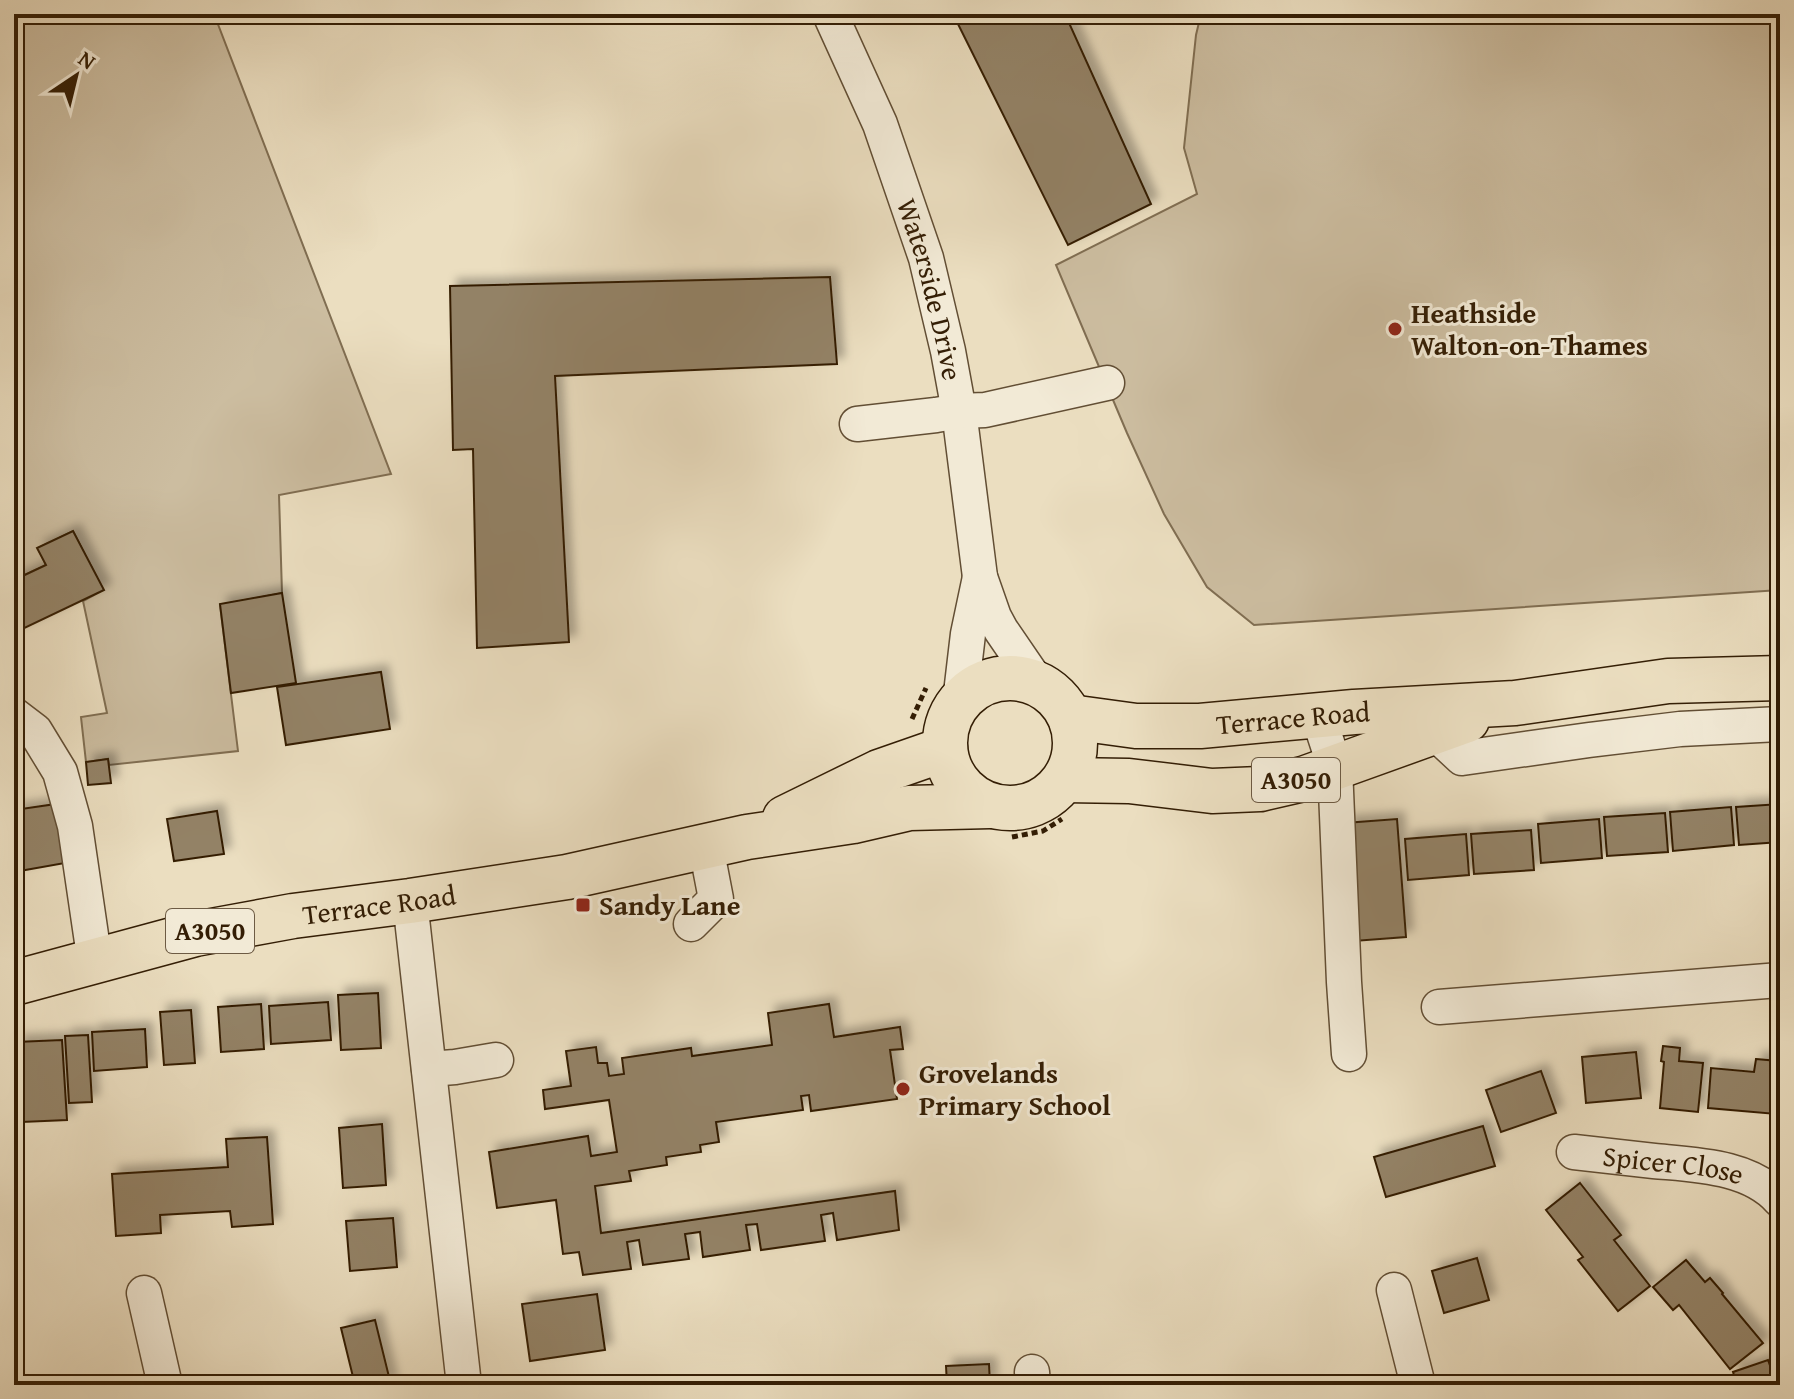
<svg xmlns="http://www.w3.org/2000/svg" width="1794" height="1399" viewBox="0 0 1794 1399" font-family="'Gentium Book Plus',serif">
  <defs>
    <filter id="shadow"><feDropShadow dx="7" dy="-7" stdDeviation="4" flood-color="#0004"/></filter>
  </defs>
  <rect width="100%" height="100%" fill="#ebdec0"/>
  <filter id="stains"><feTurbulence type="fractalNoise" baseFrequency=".0025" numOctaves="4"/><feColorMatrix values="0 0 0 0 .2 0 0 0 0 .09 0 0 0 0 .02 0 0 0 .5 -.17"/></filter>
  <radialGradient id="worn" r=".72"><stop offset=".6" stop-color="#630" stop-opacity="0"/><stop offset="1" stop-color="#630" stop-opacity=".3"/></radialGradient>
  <!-- green -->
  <g fill="#ccbda0" stroke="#806e52" stroke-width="2">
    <polygon points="14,14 214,14 391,474 279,495 282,593 220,605 238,751 109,765 108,759 86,762 81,717 107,713 83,601 103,590 73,531 38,548 46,565 14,580"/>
    <polygon points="1201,14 1780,14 1780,590 1254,625 1207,587 1164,514 1127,433 1056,265 1197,194 1184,148 1196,35"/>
  </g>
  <!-- building -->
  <g fill="#938266" stroke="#341e05" stroke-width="2" filter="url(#shadow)">
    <polygon points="953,14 1065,14 1151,204 1068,245"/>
    <polygon points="830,277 837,364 555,376 569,642 477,648 473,449 453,450 450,286"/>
    <polygon points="73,531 104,590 14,633 14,580 46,565 37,548"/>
    <polygon points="282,593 296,683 231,693 220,604"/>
    <polygon points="381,672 390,729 286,745 277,687"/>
    <polygon points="108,759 111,783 88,785 86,762"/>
    <polygon points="56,804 65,863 14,872 14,810"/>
    <polygon points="1780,804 1780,842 1739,845 1736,807"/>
    <polygon points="1731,807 1734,845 1673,851 1670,812"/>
    <polygon points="217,811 224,854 174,861 167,819"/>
    <polygon points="1665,813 1668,852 1607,856 1604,817"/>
    <polygon points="1397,819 1406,937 1354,941 1345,823"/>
    <polygon points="1599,819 1602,858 1541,863 1538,824"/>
    <polygon points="1531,830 1534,870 1474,874 1471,834"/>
    <polygon points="1466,834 1469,875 1408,880 1405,839"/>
    <polygon points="378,993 381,1048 341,1050 338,995"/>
    <polygon points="328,1002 331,1040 271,1044 269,1006"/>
    <polygon points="261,1004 264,1049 221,1052 218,1007"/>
    <polygon points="829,1004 834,1037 900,1027 903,1049 890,1050 897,1099 811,1111 809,1095 801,1096 803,1110 716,1122 719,1142 700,1145 701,1152 666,1157 667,1165 629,1171 631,1181 595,1186 601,1233 895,1191 899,1230 837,1240 833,1213 821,1215 825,1241 761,1250 757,1224 746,1225 750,1250 703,1257 700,1232 685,1234 689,1259 643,1265 639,1240 627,1242 631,1269 583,1275 579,1252 563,1254 556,1200 497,1208 489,1152 588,1136 591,1156 617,1152 609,1100 545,1109 543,1090 571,1086 566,1051 596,1047 598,1063 607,1063 609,1076 624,1074 622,1058 691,1048 692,1056 772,1045 768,1013"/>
    <polygon points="191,1010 195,1063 164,1065 160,1012"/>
    <polygon points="145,1029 147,1067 94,1071 92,1032"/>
    <polygon points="88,1035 92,1102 69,1103 65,1036"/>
    <polygon points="62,1040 67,1120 22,1122 16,1042"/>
    <polygon points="1663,1046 1680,1048 1679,1061 1703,1063 1698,1112 1660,1108 1664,1062 1661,1061"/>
    <polygon points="1636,1052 1641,1098 1586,1103 1582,1057"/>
    <polygon points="14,1058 18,1114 14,1114"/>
    <polygon points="1756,1059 1778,1061 1777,1074 1779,1074 1776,1114 1708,1108 1711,1068 1754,1072"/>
    <polygon points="1541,1071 1556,1113 1501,1132 1486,1090"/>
    <polygon points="382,1124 386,1185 343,1188 339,1128"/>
    <polygon points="1483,1126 1495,1166 1386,1197 1374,1157"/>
    <polygon points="267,1137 273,1224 232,1227 230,1211 160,1215 161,1233 116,1236 112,1174 228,1167 226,1139"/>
    <polygon points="1580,1183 1621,1235 1614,1240 1650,1286 1618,1311 1578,1260 1583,1257 1546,1210"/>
    <polygon points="393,1218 397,1267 350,1271 346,1221"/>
    <polygon points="1477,1258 1489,1300 1444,1313 1432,1271"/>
    <polygon points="1686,1260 1705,1282 1710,1278 1723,1293 1722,1294 1763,1343 1730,1369 1679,1305 1673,1310 1653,1287"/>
    <polygon points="597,1294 605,1350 530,1361 522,1304"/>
    <polygon points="375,1320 391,1385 355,1385 341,1328"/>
    <polygon points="1768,1360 1777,1385 1737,1385 1733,1372"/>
    <polygon points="989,1364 990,1385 947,1385 946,1366"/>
  </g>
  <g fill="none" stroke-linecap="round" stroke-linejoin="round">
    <!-- minor casing -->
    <g stroke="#624e34" stroke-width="37">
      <g id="minor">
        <path id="s1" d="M830,14l50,110 46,134 22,93 11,60 21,166 14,40 7,13 37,54"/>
        <polyline points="857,424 936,415 959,411 985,410 1107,383"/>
        <polyline points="960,702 968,634 980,577"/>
        <polyline points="14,715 35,731 60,772 75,826 92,942 96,960"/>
        <polyline points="1318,715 1335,767 1344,982 1349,1054"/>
        <polyline points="1434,732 1462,758 1589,740 1680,729 1780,724"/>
        <polyline points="410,901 464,1385"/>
        <polyline points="691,924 716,899 706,847"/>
        <polyline points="1439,1007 1780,980"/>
        <polyline points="429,1069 455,1067 496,1060"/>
        <path id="s2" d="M1574,1152c26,3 53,6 80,9 42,4 96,5 126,39"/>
        <polyline points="1394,1290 1418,1385"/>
        <polyline points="144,1293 165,1385"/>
        <polyline points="1032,1372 1033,1385"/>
      </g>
    </g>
    <!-- major casing -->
    <g stroke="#341e05" stroke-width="47">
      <g id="major">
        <circle cx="1010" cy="743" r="65"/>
        <path id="s3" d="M1070,717l66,9h64l154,-14 161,-9 153,-22 112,-3"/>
        <polyline points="1065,780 1129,781 1212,791 1260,789 1303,779 1467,720"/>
        <polyline points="785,818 879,772 945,749"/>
        <path id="s4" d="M14,983l181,-49 98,-18 117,-15 157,-24 180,-40 106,-16 56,-13 81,-2"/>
      </g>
    </g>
    <!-- path -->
    <g stroke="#341e05" stroke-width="5" stroke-dasharray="6 4" stroke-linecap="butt">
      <polyline points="912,719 926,688"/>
      <polyline points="1012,837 1043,831 1062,819"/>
    </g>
    <!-- minor -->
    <use href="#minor" stroke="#f2ead6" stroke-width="34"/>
    <!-- major -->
    <use href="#major" stroke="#ebdec0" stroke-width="44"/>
  </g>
  <!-- markers -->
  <g fill="#8f2418" stroke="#f2ead6" stroke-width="3">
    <circle cx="1395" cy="329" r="8"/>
    <rect x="575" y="897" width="16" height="16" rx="4"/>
    <circle cx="903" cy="1089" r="8"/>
  </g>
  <g text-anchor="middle" stroke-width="6" stroke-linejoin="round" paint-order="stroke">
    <!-- shield labels -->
    <g fill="#f2ead6" stroke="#6d5b44" stroke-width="2">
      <rect x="1252" y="758" width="88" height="44" rx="6"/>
      <rect x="166" y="909" width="88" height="44" rx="6"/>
    </g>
    <g font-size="26" font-weight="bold" fill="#341e05">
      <text x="1296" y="789">A3050</text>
      <text x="210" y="940">A3050</text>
    </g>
    <!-- street labels -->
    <g font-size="28" fill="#341e05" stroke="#f2ead6">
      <text dy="10" stroke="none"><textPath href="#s1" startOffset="294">Waterside Drive</textPath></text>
      <text dy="10" stroke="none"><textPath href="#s3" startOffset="224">Terrace Road</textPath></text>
      <text dy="10" stroke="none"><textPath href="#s4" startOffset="374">Terrace Road</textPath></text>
      <text dy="10" stroke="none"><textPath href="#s2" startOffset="100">Spicer Close</textPath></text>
    </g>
    <!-- poi labels -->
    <g font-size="28" font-weight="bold" fill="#341e05" stroke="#f2ead6" text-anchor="start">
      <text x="1411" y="323">Heathside<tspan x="1411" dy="32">Walton-on-Thames</tspan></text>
      <text x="599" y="915">Sandy Lane</text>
      <text x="919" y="1083">Grovelands<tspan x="919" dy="32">Primary School</tspan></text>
    </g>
  </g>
  <!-- margin -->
  <rect width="1794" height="1399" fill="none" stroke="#ebdec0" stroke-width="48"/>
  <rect x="16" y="16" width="1762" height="1367" fill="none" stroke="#341e05" stroke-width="4"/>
  <rect x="24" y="24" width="1746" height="1351" fill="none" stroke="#341e05" stroke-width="2"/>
  <!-- north arrow -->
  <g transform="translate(76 76) rotate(35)" stroke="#f2ead6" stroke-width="6" paint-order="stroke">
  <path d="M0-6L14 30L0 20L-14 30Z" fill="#341e05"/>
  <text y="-12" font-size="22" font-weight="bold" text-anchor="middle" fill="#341e05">N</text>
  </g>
  <rect width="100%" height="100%" filter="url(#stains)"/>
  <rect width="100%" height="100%" fill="url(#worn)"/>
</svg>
